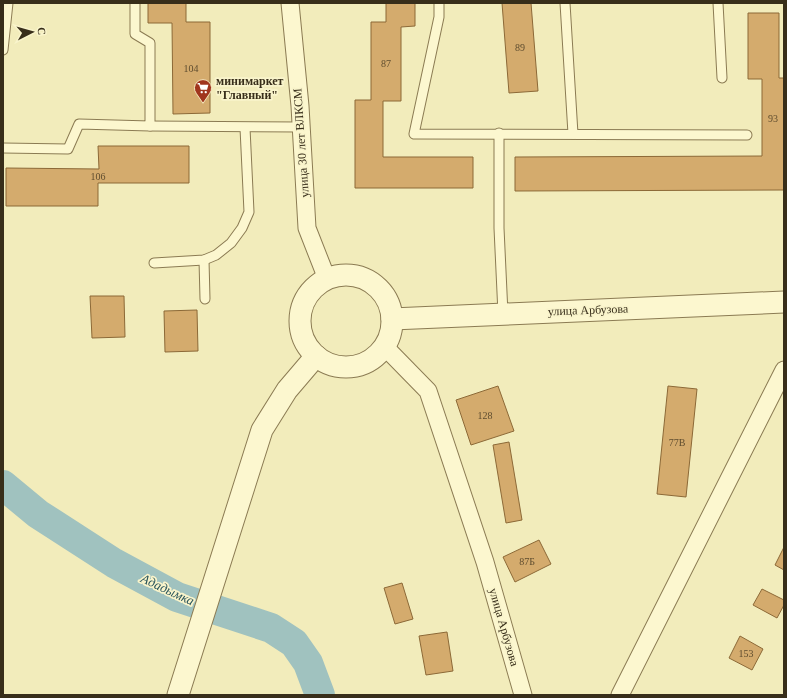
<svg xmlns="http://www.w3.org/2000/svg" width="787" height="698" viewBox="0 0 787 698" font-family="'Times New Roman',serif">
  <rect width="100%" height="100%" fill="#f2ecbb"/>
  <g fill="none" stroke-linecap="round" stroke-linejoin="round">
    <!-- river -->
    <polyline stroke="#a0c2bf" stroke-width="30" points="3,485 38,514 114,563 177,597 271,628 294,643 308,663 320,695"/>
  </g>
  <!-- building -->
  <g fill="#d4ab6d" stroke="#8c6937">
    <polygon points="148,3 186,3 186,22 210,22 210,113 173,114 172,23 148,23"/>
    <polygon points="386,3 415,3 415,26 401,27 401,101 383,101 383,157 473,157 473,188 355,188 355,100 371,100 371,22 386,22"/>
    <polygon points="502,3 531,3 538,91 509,93"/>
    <polygon points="748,13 779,13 779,78 784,78 784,190 515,191 515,157 762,156 762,79 748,79"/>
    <polygon points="98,146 189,146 189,183 98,183 98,206 6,206 6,168 99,169"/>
    <polygon points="90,296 124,296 125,337 92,338"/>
    <polygon points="197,310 198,351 165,352 164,311"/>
    <polygon points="498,386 514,431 471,445 456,400"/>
    <polygon points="668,386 697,389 686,497 657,494"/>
    <polygon points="509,442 522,520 506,523 493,445"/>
    <polygon points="539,540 551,564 515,582 503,557"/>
    <polygon points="784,547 784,570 775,565"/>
    <polygon points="402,583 413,619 395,624 384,588"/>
    <polygon points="762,589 784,600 784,605 777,618 753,605"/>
    <polygon points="447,632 453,671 426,675 419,636"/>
    <polygon points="740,636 763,649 752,670 729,658"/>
  </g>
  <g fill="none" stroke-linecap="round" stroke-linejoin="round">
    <!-- service casing -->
    <g stroke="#8b7b53" stroke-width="11">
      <g id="service">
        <polyline points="439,3 439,17 414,134 747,135"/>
        <polyline points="565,3 573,134"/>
        <polyline points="718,3 722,78"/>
        <polyline points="3,50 8,3"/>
        <polyline points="150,126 300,127"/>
        <polyline points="499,133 499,228 503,314"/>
        <polyline points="3,148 68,149 79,124 150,126 150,43 135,34 135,3"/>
        <polyline points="204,260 205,299"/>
        <polyline points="154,263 204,260 216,255 231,243 242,228 249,212 245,128"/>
      </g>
    </g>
    <!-- minor casing -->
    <g stroke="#8b7b53" stroke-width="19">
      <g id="minor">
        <polyline points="290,3 300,106 307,228 327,279"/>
        <polyline points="384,346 428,391 485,562 523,695"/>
        <polyline points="620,695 784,370"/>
      </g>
    </g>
    <!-- tertiary casing -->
    <g stroke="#8b7b53" stroke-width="23">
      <g id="tertiary">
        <circle cx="346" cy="321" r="46"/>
        <polyline points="392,319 784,302"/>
        <polyline points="178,695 262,430 287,390 316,356"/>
      </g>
    </g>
    <!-- service -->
    <use href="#service" stroke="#fcf7cf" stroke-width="9"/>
    <!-- minor -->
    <use href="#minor" stroke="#fcf7cf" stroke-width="17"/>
    <!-- tertiary -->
    <use href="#tertiary" stroke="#fcf7cf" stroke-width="21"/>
  </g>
  <!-- icons -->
  <defs>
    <g id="supermarket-pin" transform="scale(0.9)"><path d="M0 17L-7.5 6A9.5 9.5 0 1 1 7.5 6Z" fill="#a0351d" stroke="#f9f4cb"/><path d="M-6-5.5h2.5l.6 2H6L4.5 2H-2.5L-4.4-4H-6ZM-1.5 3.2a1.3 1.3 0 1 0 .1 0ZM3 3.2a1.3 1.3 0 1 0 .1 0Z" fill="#fff"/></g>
  </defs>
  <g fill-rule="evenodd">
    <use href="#supermarket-pin" x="203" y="88"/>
  </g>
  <g text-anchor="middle" stroke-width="3.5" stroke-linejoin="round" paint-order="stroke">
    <!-- number labels -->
    <g font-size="10" fill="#5f4d2f">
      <text x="520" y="51">89</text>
      <text x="386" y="67">87</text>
      <text x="191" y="72">104</text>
      <text x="773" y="122">93</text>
      <text x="98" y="180">106</text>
      <text x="485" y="419">128</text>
      <text x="677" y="446">77В</text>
      <text x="527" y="565">87Б</text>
      <text x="746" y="657">153</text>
    </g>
    <!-- poi labels -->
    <g font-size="12" font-weight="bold" fill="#382e1a" stroke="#f9f4cb" text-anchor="start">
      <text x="216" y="85">минимаркет<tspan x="216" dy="14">"Главный"</tspan></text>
    </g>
    <!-- street labels -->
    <g font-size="12" fill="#382e1a" stroke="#f9f4cb">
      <text transform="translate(301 143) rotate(-94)" y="4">улица 30 лет ВЛКСМ</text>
      <text transform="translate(588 310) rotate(-2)" y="4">улица Арбузова</text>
      <text transform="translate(504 627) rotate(74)" y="4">улица Арбузова</text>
    </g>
    <!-- water labels -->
    <g font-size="13" font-style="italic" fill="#27535a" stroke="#f9f4cb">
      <text transform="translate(168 589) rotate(25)" y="5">Ададымка</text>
    </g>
  </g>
  <!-- border -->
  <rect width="787" height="698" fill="none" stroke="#382e1a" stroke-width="8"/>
  <!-- north arrow -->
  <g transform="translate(32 32) rotate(84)" stroke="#f9f4cb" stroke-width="3" paint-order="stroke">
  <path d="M0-3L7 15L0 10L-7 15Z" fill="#382e1a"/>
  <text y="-6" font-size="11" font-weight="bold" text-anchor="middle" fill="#382e1a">С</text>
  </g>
</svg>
